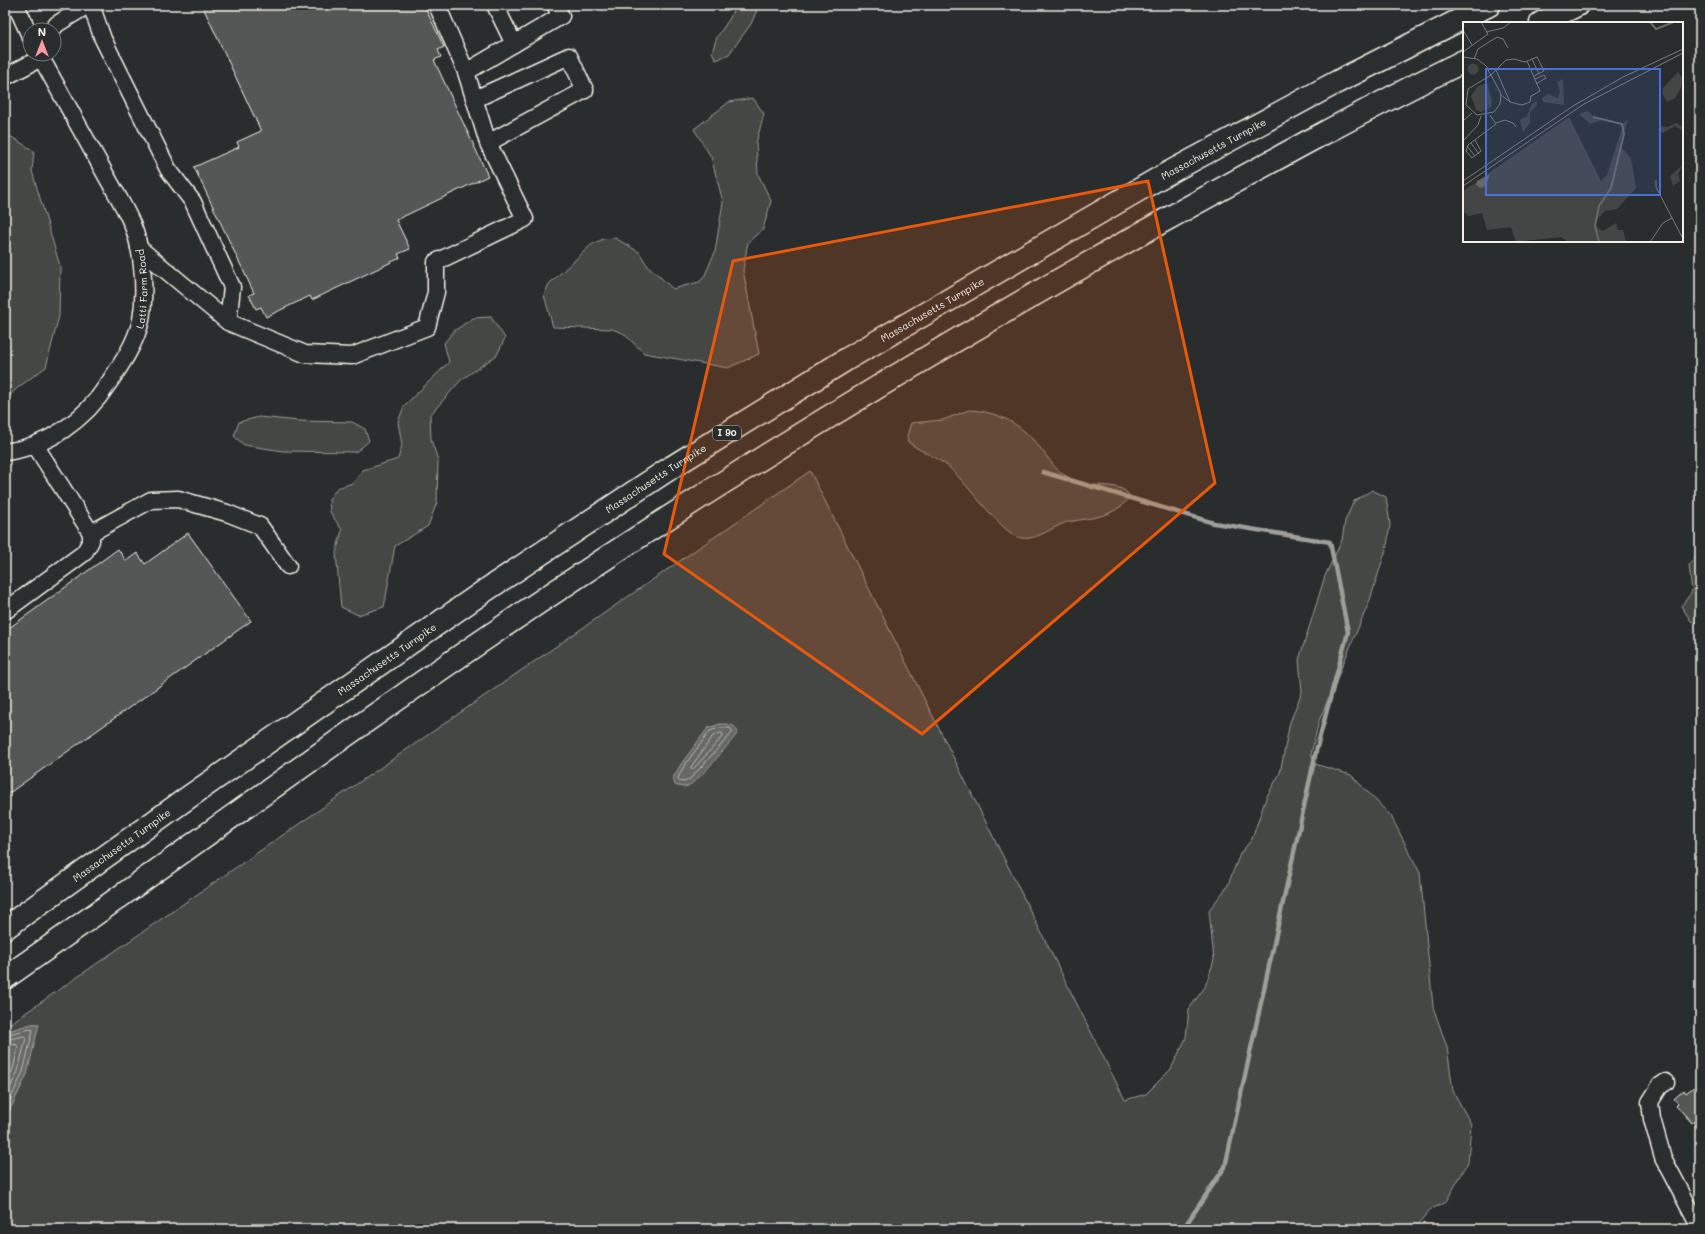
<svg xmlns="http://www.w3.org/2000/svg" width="1705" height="1234" viewBox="0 0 1705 1234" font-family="Mali,sans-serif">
  <rect width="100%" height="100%" fill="#2a2d2e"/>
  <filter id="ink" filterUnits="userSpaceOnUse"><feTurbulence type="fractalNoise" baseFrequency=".025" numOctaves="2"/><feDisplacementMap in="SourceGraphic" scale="8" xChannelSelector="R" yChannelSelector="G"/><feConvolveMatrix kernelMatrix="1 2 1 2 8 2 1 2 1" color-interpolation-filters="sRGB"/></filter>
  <g filter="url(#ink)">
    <!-- green -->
    <g fill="#444645" stroke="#9c9c96">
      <polygon points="735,5 759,5 751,24 729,54 716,60 712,52 717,37 730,18"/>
      <polygon points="753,98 764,114 756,143 758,174 771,201 763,229 748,242 743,270 759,354 728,368 644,353 623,333 612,329 553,327 544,295 549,284 591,245 603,239 615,238 639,252 647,265 673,289 699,282 704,277 715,252 723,202 711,157 694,129 729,102"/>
      <polygon points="10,136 34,151 32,171 60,266 59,316 46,367 16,389 5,401 5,137"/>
      <polygon points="491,317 505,338 497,355 461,380 430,415 431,440 438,460 437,502 428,526 395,546 384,607 358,615 341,607 336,553 342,530 330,512 329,499 337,488 353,483 363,470 398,459 402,445 398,422 404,406 449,362 444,343 454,331 473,318"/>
      <path d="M969,410c26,1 49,12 66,32 19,21 18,31 47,41 13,5 41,-2 48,14 -16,20 -34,20 -57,24 -18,2 -33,20 -52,17 -19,-3 -58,-61 -76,-74 -12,-9 -26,-13 -37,-22l-1,-6 4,-13 32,-3z"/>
      <polygon points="259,417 299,421 352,422 365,429 369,441 356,452 283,451 244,445 234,436 239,422"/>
      <polygon points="810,471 1125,1100 1146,1094 1171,1069 1186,1038 1189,1009 1205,987 1214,960 1209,910 1227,887 1240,854 1252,839 1266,798 1280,773 1290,722 1302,692 1299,660 1325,576 1342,540 1345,521 1354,501 1372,490 1386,497 1390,524 1387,546 1370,600 1319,721 1311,754 1315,764 1351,775 1391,816 1420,873 1433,1007 1447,1047 1453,1091 1471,1124 1468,1163 1445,1203 1431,1209 1413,1229 5,1229 5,1120 27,1074 38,1024 32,1024 5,1032 5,1027"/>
      <polygon points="1698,554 1700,555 1700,624 1691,621 1681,606 1692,592 1689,565"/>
    </g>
    <!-- water -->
    <g fill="#676866" stroke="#9f9f9a">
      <path d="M720,724c8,0 15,-1 18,9 -9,10 -41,52 -53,54 -3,0 -7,-1 -10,-2l-2,-7 8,-14 27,-36z"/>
      <polygon points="32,1024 39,1024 27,1074 5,1120 5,1032"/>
    </g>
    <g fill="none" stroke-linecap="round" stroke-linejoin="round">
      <!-- shore -->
      <g stroke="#bcbab4" stroke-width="1">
        <polygon points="720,728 730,728 733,732 690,779 684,782 679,781 678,778 684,766 710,731"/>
        <polygon points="721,733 723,734 723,736 697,765 693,769 691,769 691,767 713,736"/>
        <polyline points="5,1035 30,1029 33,1030 23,1072 5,1111"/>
        <polyline points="5,1040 24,1036 26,1038 18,1071 5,1099"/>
        <polyline points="5,1046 16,1044 18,1047 13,1069 5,1085"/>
      </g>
      <!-- stream -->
      <polyline stroke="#9f9f9a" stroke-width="4.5" points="1043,472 1214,523 1330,542 1348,632 1317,747 1225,1167 1183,1229"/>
    </g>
    <!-- building -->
    <g fill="#555756" stroke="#f4f1e8">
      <polygon points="202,5 424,5 444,47 438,50 441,57 434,60 488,176 396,220 410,249 398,254 400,258 312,300 310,296 266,317 261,307 256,309 249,295 254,293 194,167 239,147 237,142 261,131"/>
      <polygon points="188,533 251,621 5,796 5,631 118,549 126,561 137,553 145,564"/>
      <polygon points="1694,1087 1700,1094 1700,1115 1692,1123 1676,1105 1678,1103 1674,1099 1684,1090 1686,1093"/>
    </g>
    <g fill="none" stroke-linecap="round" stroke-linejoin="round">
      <!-- minor casing -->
      <g stroke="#f4f1e8" stroke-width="19">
        <g id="minor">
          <polyline points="16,5 30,36"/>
          <polyline points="91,5 103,39 168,169 193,202 232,287 228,322"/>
          <polyline points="495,5 514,44"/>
          <polyline points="52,30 57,24 88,5"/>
          <polyline points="466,72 561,16 555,5"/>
          <polyline points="5,77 41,58"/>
          <polyline points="475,99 569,56 585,90 488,143"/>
          <polyline points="139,248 228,322 305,354 352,356 427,327 436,292 436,262 525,219 488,143 466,72 437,5"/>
          <path id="s1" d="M5,452c42,-5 80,-32 103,-68 13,-19 28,-41 33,-64 5,-28 2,-70 -9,-96 -8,-19 -20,-37 -30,-56 -21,-38 -42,-76 -63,-114"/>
          <polyline points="91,533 151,500 178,499 227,513 260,526 288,566"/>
          <polyline points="5,611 84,553 91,541 91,533 35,445"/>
          <polyline points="1666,1082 1660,1086 1650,1102 1652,1119 1663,1158 1700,1228"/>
        </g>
      </g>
      <!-- highway casing -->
      <g stroke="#f4f1e8" stroke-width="25">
        <g id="highway">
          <polyline points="1541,23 1577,5"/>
          <path id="s2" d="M5,928l181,-129 300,-209 186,-123 175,-108 314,-182 176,-95 152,-77"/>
          <path d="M5,978c180,-126 356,-257 539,-379 199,-133 405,-258 614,-375 101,-56 202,-112 306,-163"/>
        </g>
      </g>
      <!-- minor -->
      <use href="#minor" stroke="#2a2d2e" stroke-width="16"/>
      <!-- highway -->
      <use href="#highway" stroke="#2a2d2e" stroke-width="22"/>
    </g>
  </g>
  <!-- marked area -->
  <path fill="#e8590c" fill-opacity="0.2" stroke="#e8590c" stroke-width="3" stroke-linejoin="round" d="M1148,181l67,302 -293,251 -258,-180 69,-293z"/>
  <g text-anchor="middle" stroke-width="4" stroke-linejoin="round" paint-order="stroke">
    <!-- shield labels -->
    <rect fill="#2a2d2e" stroke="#b7b6b0" stroke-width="1" x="713" y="426" width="28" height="14" rx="3"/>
    <g font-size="9" font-weight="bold" fill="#f4f1e8">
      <text x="727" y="436">I 90</text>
    </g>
    <!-- street labels -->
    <g font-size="10" fill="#f4f1e8" stroke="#2a2d2e">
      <text dy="4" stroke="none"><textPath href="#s2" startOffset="1439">Massachusetts Turnpike</textPath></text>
      <text dy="4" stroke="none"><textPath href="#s1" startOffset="231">Latti Farm Road</textPath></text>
      <text dy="4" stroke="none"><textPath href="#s2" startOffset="1115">Massachusetts Turnpike</textPath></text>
      <text dy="4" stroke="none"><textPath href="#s2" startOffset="791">Massachusetts Turnpike</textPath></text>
      <text dy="4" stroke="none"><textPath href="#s2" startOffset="467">Massachusetts Turnpike</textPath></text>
      <text dy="4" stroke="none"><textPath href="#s2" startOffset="143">Massachusetts Turnpike</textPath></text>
    </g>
  </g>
  <!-- overview -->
  <g transform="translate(1463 22)">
    <rect width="220" height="220" fill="#2a2d2e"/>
    <path d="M4.5 47a5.5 5.5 0 1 1 11 0a5.5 5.5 0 1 1-11 0ZM215,50l5,7 -2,9 -6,10 -8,4 -5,-9 1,-5zM100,57l1,26 -21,-3 -1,-4 6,-4 10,4 2,-8 -3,-8zM24,61l5,18 -1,6 -10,5 -5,-2 -5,-14 7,-10zM74,79v4l-7,7v11l-7,9 -3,-12 7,-4 5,-12zM125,89l7,7 7,2 -12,4 -11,-10zM106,95l32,64 6,-6 17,-53 4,-2 -8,26 11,12 5,30 -19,21 -12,2 -10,11 3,6 5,3 13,-8 2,7h5l3,12h-58l-7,-5 -45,5 -5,-15 -24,3 -5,-17 -14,3 -5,-5v-20l12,-8 11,3 4,-12 -4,1zM213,101l7,4v4l-8,-5 -12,7 -5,-2 2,-5 8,1zM220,143l-5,9 2,7 -7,5 -3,-10z" fill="#444645"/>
    <path d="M27,152l-4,12 -5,2 -5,-3 1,-4z" fill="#676866"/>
    <path fill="none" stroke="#676866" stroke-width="2" d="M187,0l6,7 18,-7M130,95l29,7 2,10 -13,54 -12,18 -4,20 4,16"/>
    <path fill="none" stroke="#7b7b78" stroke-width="1" d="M0,8l9,15M23,10l17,-4 8,-6M0,30l25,-18 -7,-12M0,35l14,2 8,6 2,2 3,7 1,1 9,17 1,3 -1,9 -6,8 -17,3 -11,-10 2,-16 23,-14 15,-15 8,-1 11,3 12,-5 7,14 -10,5M11,37l4,-10 19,-12 6,2 5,9M69,37l7,15M33,48l14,32M72,57l9,-4 2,3 -10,6M38,73l9,7 12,3 8,-3 1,-6 9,-5 -13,-30M0,99l9,-8M33,101l9,-3 8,3 3,4M12,118l6,11 -9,7 -6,-7 2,-6 28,-21 -6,-9M0,119l15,-16 3,-9M8,121l8,11M4,124l8,10M193,158v7l26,50M0,159l110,-75 50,-29 60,-28M0,164l121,-82 99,-51M187,220l13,-19 9,-5"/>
    <path fill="#486fdb" fill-opacity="0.15" stroke="#486fdb" stroke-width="2" d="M23,47h174v126h-174z"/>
    <rect width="220" height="220" fill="none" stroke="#f4f1e8" stroke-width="2"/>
  </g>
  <!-- margin -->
  <rect width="1705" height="1234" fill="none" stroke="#2a2d2e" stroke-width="20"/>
  <rect x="10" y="10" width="1685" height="1214" fill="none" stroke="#f4f1e8" stroke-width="1.5" filter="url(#ink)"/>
  <!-- north arrow -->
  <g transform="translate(42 42)"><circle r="19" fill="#2a2d2e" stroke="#7b7b78"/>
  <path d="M0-3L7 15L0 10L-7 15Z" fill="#ff9aa2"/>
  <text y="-6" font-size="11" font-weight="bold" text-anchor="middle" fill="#f4f1e8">N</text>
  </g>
</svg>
